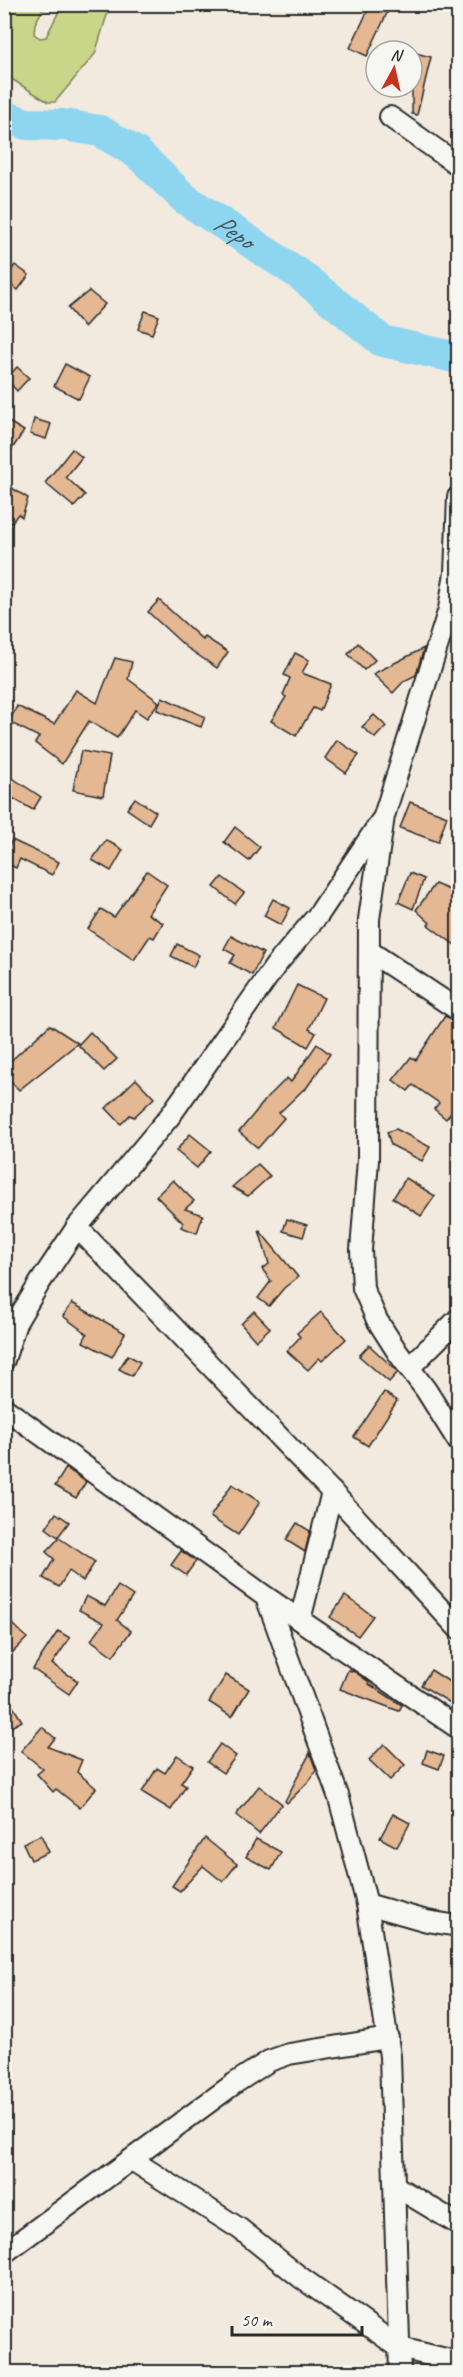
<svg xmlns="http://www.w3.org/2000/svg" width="463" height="2377" viewBox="0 0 463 2377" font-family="Caveat,sans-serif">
  <rect width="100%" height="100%" fill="#f2eadf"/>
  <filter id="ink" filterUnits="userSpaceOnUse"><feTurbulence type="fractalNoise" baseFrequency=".0167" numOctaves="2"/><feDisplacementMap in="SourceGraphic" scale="12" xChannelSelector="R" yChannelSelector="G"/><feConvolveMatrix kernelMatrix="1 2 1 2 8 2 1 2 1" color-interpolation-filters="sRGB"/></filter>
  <g filter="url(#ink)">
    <!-- green -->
    <polygon fill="#c9d588" stroke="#7a805a" stroke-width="1.5" points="4,5 45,5 35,24 34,34 40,38 46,37 62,5 110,5 95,54 55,102 48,102 5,75"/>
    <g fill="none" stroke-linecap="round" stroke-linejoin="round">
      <!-- river -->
      <path stroke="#8ed6f0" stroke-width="32" id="s1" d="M4,116l22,8 38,1 36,6 37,22 48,46 114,75 83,67 76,17"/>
    </g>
    <!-- building -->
    <g fill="#e3b893" stroke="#2b2b2b" stroke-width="1.5">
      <polygon points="371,4 388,11 367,56 350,48"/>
      <polygon points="412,52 431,57 417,115 412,114"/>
      <polygon points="15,265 29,275 18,290 4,280"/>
      <polygon points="89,291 105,304 84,327 68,308"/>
      <polygon points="145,311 159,316 152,334 138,329"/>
      <polygon points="65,364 90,377 79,399 54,386"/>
      <polygon points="17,367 29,378 17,391 6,379"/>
      <polygon points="4,419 24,431 4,461"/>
      <polygon points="34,419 51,424 46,439 30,434"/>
      <polygon points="72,449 82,457 66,477 85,495 74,507 45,483"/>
      <polygon points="4,483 28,498 22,517 18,514 4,533"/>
      <polygon points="159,600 203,640 205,637 228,652 217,668 186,647 148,612"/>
      <polygon points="358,643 375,660 364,670 348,654"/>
      <polygon points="424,648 416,675 404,681 393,693 373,674"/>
      <polygon points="295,653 309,660 302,673 331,684 320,711 313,708 296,736 271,721 286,697 283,695 290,678 284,675"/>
      <polygon points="115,658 132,662 128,679 159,702 147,718 135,710 117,738 89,721 62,764 35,743 39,737 9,722 17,706 54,724 76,690 97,703"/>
      <polygon points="162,697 205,717 201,727 157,710"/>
      <polygon points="374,715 386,726 375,738 362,727"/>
      <polygon points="337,740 359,755 346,773 325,758"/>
      <polygon points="81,751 110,756 103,796 73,790"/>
      <polygon points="11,777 41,797 33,810 4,793 4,788"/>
      <polygon points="135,798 156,812 149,824 127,809"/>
      <polygon points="410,802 447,816 438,842 400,828"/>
      <polygon points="235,827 260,847 249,861 224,842"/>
      <polygon points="12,840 59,862 52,875 20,859 16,868 4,862 4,857"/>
      <polygon points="106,840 123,850 111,871 92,860"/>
      <polygon points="147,871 167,885 148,914 163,923 154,938 150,936 134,960 88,929 101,909 114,917"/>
      <polygon points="410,873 424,879 413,909 398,902"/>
      <polygon points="222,877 244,893 235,904 214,887"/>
      <polygon points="435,884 459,894 459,948 428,925 430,923 416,910"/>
      <polygon points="273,899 290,908 281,925 264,916"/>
      <polygon points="231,936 263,953 252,975 230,963 235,955 224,949"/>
      <polygon points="177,944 199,955 193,967 171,956"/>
      <polygon points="297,985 324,998 309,1029 316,1033 308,1047 276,1028"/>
      <polygon points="445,1016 459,1022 459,1051 452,1062 459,1066 459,1103 446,1119 434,1109 439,1103 413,1085 408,1091 393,1080 411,1057 416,1060"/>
      <polygon points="50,1025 78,1043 19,1090 4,1074 4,1067"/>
      <polygon points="90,1032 117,1059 104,1071 78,1045"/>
      <polygon points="317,1044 330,1054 305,1090 304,1089 279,1113 284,1118 258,1148 239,1132 267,1098 287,1078 291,1082"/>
      <polygon points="136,1079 154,1098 134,1117 130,1115 121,1124 106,1108"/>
      <polygon points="396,1129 430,1147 422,1161 391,1145 387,1132"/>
      <polygon points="190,1134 211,1151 197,1168 176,1151"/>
      <polygon points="258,1164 270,1176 248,1196 232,1187"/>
      <polygon points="406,1178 435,1196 421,1216 393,1198"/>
      <polygon points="173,1180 194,1201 185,1209 203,1215 197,1233 181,1227 183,1223 156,1196"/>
      <polygon points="287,1219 307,1225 303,1237 283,1231"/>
      <polygon points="259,1230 298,1277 284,1288 269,1306 258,1298 271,1281 262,1269 269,1264"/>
      <polygon points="72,1303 125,1333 112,1357 83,1342 87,1334 63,1316"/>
      <polygon points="254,1311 270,1328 256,1341 241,1324"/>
      <polygon points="321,1312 346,1339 322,1361 319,1358 308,1370 287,1351 300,1337 297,1333"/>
      <polygon points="369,1345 398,1372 389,1382 359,1356"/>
      <polygon points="128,1355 140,1362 132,1376 119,1369"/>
      <polygon points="384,1392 397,1401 368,1446 354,1437"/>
      <polygon points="66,1468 86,1482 76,1498 55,1486"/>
      <polygon points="232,1484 260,1502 238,1535 210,1517"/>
      <polygon points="56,1513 69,1522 58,1537 46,1528"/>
      <polygon points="297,1523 310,1531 305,1552 286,1540"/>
      <polygon points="59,1538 95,1562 83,1581 69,1571 59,1587 43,1578 54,1559 46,1552"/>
      <polygon points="181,1551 196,1561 186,1575 171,1565"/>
      <polygon points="118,1586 133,1596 117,1620 131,1631 113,1656 91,1640 104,1623 79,1610 86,1596 105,1606"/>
      <polygon points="345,1596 373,1616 358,1636 330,1617"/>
      <polygon points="4,1615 27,1638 13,1652 4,1644"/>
      <polygon points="58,1631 70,1638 52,1664 78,1681 69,1694 33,1669"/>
      <polygon points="348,1670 355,1672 369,1682 369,1684 402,1705 399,1711 340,1689"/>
      <polygon points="431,1670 459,1688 459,1695 452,1704 421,1685"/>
      <polygon points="226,1675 249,1689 232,1717 209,1702"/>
      <polygon points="4,1692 22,1721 4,1731"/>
      <polygon points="42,1727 55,1738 48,1747 82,1760 77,1772 96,1788 80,1808 56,1789 53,1792 37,1774 43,1769 21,1751"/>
      <polygon points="220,1744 236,1756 223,1773 207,1762"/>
      <polygon points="384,1744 405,1765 390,1780 369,1760"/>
      <polygon points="427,1750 444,1756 439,1769 423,1763"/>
      <polygon points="310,1753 316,1770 311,1779 287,1803 285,1801"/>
      <polygon points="177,1755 193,1766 181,1783 186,1786 171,1810 142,1792 157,1768 165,1773"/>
      <polygon points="259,1786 282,1804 259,1834 236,1815"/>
      <polygon points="393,1814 410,1823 397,1847 380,1838"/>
      <polygon points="41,1835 49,1852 31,1860 23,1843"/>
      <polygon points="205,1838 237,1864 223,1882 203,1866 180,1891 172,1886"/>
      <polygon points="256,1839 281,1852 271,1870 246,1857"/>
    </g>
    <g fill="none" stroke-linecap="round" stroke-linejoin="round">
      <!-- minor casing -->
      <g stroke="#2b2b2b" stroke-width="24">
        <g id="minor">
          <polyline points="390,117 458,165"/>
          <polyline points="458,497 455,573 449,609 384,816 369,919 368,1160 361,1250 363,1288 377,1320 398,1353 426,1390 458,1441"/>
          <polyline points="369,951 458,1010"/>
          <polyline points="77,1227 332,1492 458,1628"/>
          <polyline points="4,1360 16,1323 39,1284 77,1227 170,1116 276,965 319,914 381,821"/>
          <polyline points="409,1368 458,1319"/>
          <polyline points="4,1408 266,1597 458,1728"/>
          <polyline points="266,1597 339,1798 367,1904 390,2056 400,2372"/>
          <polyline points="300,1620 332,1492"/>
          <polyline points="367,1904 427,1921 458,1926"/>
          <polyline points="132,2160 240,2229 300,2277 400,2348 458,2362"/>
          <polyline points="395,2186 458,2224"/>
          <polyline points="4,2253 235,2083 269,2061 289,2054 388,2038"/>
        </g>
      </g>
      <!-- minor -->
      <use href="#minor" stroke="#f6f6f2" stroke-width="20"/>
    </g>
  </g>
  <g text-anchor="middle" stroke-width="5" stroke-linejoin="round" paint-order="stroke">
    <!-- water labels -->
    <g font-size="27" font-style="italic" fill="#44565c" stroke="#f6f6f2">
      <text dy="9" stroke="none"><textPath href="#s1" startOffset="266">Pepo</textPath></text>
    </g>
  </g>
  <!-- margin -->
  <rect width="463" height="2377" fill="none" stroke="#f6f6f2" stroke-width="24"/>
  <rect x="12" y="12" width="439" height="2353" fill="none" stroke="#2b2b2b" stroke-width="2" filter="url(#ink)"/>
  <!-- north arrow -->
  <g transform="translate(394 69) rotate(8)"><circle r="28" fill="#f6f6f2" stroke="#a5a5a2" stroke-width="1.5"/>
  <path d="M0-4.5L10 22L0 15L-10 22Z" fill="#c8321e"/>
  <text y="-9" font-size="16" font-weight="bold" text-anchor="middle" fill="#2b2b2b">N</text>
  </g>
  <!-- scale -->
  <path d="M232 2326v9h130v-9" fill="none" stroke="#2b2b2b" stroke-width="3"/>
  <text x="241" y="2326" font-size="18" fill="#2b2b2b" stroke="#f6f6f2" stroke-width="4.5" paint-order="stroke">50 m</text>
</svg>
